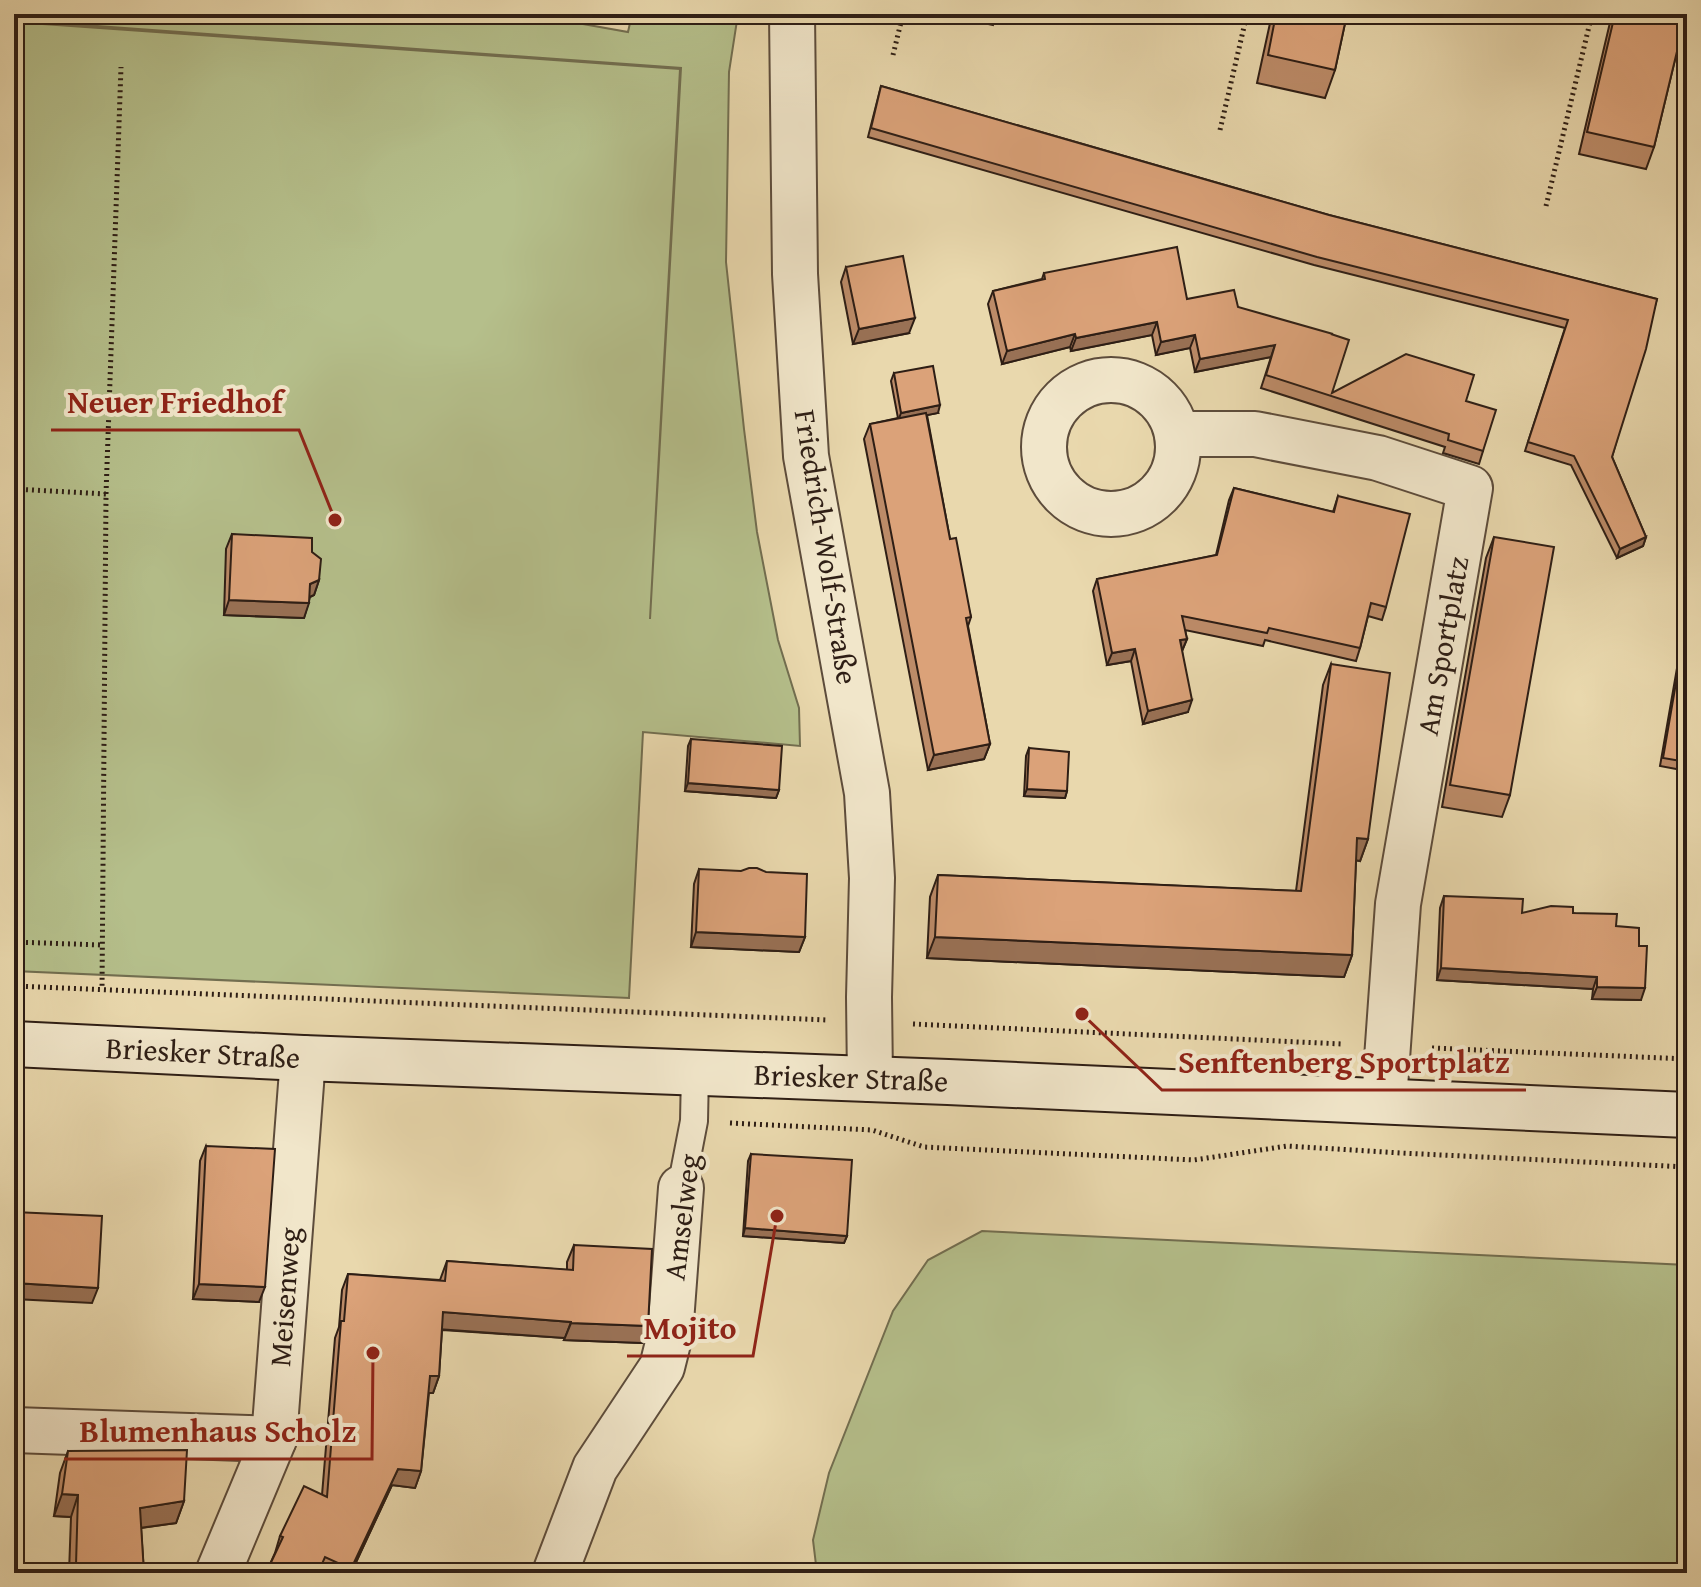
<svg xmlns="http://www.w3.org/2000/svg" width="1701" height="1587" viewBox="0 0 1701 1587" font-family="'Gentium Book Plus',serif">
  <rect width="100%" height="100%" fill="#e9d8ad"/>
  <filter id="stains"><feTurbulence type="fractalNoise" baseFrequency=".0025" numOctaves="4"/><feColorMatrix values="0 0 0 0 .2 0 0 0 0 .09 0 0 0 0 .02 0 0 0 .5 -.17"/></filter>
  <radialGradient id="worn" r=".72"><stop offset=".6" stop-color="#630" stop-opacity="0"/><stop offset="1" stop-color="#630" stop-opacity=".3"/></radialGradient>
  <!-- green -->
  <g fill="#b5bf8b" stroke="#726e50" stroke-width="2">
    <polygon points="14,14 527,14 628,32 632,14 679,23 681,14 738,14 729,72 726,262 744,429 757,532 778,640 799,708 800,746 643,732 629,998 14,971 14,22 680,69 650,619 681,68 14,20"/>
    <polygon points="982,1231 1687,1265 1687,1573 817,1573 813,1540 829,1473 893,1311 928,1260"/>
  </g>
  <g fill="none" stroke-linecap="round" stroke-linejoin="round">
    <!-- service casing -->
    <g stroke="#5d4c3b" stroke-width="30">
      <polyline id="service" points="681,1188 694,1121 695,1072"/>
    </g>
    <!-- minor casing -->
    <g stroke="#5d4c3b" stroke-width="48">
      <g id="minor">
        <polyline points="792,14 795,274 806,456 867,793 872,878 869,997 870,1079"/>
        <circle cx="1111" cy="447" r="67"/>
        <polyline points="1177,434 1255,434 1378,458 1470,488 1398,904 1384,1101"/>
        <polyline points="14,1430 274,1439"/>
        <polyline points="218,1573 274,1439 303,1058"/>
        <polyline points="555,1573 595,1468 662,1367 670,1335 681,1188"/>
      </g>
    </g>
    <!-- secondary casing -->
    <g stroke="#2e1e15" stroke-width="48">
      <polyline id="secondary" points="14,1044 303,1058 948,1082 1687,1115"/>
    </g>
    <!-- path -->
    <g stroke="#2e1e15" stroke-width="5" stroke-dasharray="2 4" stroke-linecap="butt">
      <polyline points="893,55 903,14"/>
      <polyline points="1220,130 1247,14"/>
      <polyline points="1546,206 1592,14"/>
      <polyline points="14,489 106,494 102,989"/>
      <polyline points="106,494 121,67"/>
      <polyline points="14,942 102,945"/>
      <polyline points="14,986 827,1020"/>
      <polyline points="913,1024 1342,1044"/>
      <polyline points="1432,1048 1687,1059"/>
      <polyline points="730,1123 872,1130 924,1147 1194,1160 1287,1146 1401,1153 1687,1167"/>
    </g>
    <!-- service -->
    <use href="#service" stroke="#f1e6ca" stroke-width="26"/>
    <!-- minor -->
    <use href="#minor" stroke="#f1e6ca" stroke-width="44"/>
    <!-- secondary -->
    <use href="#secondary" stroke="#f1e6ca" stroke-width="44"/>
  </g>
  <!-- wall -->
  <g fill="#bc8b68" stroke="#2e1e15" stroke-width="2">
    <polygon points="943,14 996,14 993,25"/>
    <polygon points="1272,14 1347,14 1335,70 1325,98 1257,83"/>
    <polygon points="1612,14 1686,14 1654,147 1646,169 1579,154"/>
    <polygon points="881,86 1329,215 1657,299 1612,457 1646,537 1643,546 1617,558 1571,465 1525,451 1565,328 1314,265 868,137"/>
    <polygon points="846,267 909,333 853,344 841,282"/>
    <polygon points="1044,273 1187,299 1238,307 1332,393 1466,401 1483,451 1479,464 1443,453 1445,447 1261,388 1271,357 1195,372 1190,348 1156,355 1152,335 1071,351 1070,347 1002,364 988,304 993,291 1042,279"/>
    <polygon points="894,373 938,413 927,415 950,539 971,617 968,626 990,744 984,759 928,770 864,439 870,424 898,418 891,381"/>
    <polygon points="1234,488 1333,512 1338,496 1386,607 1382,620 1368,616 1360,648 1356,661 1265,640 1263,646 1185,630 1187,639 1182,651 1188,712 1143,724 1131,661 1107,665 1093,591 1097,579 1216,555 1229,500"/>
    <polygon points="232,534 312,552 319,580 314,595 310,597 304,618 224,615 226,549"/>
    <polygon points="1494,537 1510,795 1502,817 1442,807 1486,558"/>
    <polygon points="1687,617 1687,771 1660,766 1685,622"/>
    <polygon points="1331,664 1368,839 1360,861 1356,860 1352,955 1344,977 927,958 930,897 938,875 1296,891 1323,685"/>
    <polygon points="691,739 779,790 776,798 685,791 688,746"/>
    <polygon points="1029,748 1067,791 1065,798 1024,796 1026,756"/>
    <polygon points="699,869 805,937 799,952 691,947 694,884"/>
    <polygon points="1444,896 1522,913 1573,913 1616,926 1639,946 1641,1000 1592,999 1593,989 1437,980 1440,908"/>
    <polygon points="206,1146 259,1302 193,1299 200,1161"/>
    <polygon points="751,1154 847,1236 844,1243 743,1236 748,1161"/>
    <polygon points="574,1245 648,1326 642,1343 564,1340 565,1338 442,1330 439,1376 433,1393 429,1393 421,1471 415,1488 392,1485 351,1573 266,1573 275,1553 280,1536 322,1495 335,1338 339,1327 342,1290 348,1274 440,1280 447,1261 567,1270 567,1262"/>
    <polygon points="68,1451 184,1501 176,1523 141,1528 144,1573 69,1573 71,1517 54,1516 60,1473"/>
  </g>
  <!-- shaded-wall -->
  <g fill="#997155" stroke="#2e1e15" stroke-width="2">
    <polygon points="915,318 909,333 853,344 859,329"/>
    <polygon points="1157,322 1152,335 1071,351 1076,338"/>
    <polygon points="1075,334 1070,347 1002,364 1007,351"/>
    <polygon points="1195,335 1190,348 1156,355 1161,342"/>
    <polygon points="1275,345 1271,357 1195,372 1200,359"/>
    <polygon points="940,405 938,413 898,421 901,413"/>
    <polygon points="1646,537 1643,546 1617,558 1620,549"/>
    <polygon points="319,580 314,595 305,599 310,584"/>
    <polygon points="229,600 309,603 304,618 224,615"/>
    <polygon points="1187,639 1182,651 1180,640"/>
    <polygon points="1135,649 1131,661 1107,665 1112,653"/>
    <polygon points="1192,700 1188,712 1143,724 1148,711"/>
    <polygon points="990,744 984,759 928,770 934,755"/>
    <polygon points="688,783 779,790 776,798 685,791"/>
    <polygon points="1027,789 1067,791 1065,798 1024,796"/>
    <polygon points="1357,838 1368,839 1360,861 1349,859"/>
    <polygon points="696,932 805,937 799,952 691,947"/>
    <polygon points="935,937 1352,955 1344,977 927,958"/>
    <polygon points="1441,968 1597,977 1593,989 1437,980"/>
    <polygon points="1597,987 1645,988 1641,1000 1592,999"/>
    <polygon points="745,1228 847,1236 844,1243 743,1236"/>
    <polygon points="14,1283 98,1288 92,1303 14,1299"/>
    <polygon points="199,1284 265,1287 259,1302 193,1299"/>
    <polygon points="443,1312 571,1322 565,1338 437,1329"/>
    <polygon points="571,1323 648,1326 642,1343 564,1340"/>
    <polygon points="430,1376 439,1376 433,1393 424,1393"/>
    <polygon points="398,1469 421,1471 415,1488 392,1485 351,1573 349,1573"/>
    <polygon points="62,1494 78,1495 71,1517 54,1516"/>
    <polygon points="184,1501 176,1523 132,1529 140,1508"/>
  </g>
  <!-- building -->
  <g fill="#dba279" stroke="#2e1e15" stroke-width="2">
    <polygon points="1276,14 1347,14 1335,70 1268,55"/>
    <polygon points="1615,14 1686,14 1654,147 1587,132"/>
    <polygon points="881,86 1329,215 1657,299 1646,349 1612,457 1646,537 1620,549 1574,456 1528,442 1568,320 1317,257 871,128"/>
    <polygon points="1177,247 1187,299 1234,290 1238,307 1333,334 1331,334 1349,340 1332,393 1406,354 1474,375 1466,401 1496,410 1483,451 1448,440 1449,434 1266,375 1275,345 1200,359 1195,335 1161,342 1157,322 1076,338 1075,334 1007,351 993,291 1045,279 1044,273"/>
    <polygon points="903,256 915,318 859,329 846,267"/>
    <polygon points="933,366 940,405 901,413 894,373"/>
    <polygon points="926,413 950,539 956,538 971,617 966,618 990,744 934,755 870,424"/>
    <polygon points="1234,488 1334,512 1338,496 1410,514 1386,607 1371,603 1360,648 1269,628 1267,633 1182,616 1187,639 1180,640 1192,700 1148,711 1135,649 1112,653 1097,579 1217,555"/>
    <polygon points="232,534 312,538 312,552 321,559 319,580 310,584 309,603 229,600"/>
    <polygon points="1494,537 1554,547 1510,795 1450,785"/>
    <polygon points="1687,619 1687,762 1663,758"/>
    <polygon points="1331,664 1390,673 1368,839 1357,838 1352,955 935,937 938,875 1301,891"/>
    <polygon points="691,739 782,746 779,790 688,783"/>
    <polygon points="1029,748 1069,752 1067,791 1027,789"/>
    <polygon points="749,868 757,868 766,872 807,874 805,937 696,932 699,869 741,871"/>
    <polygon points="1444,896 1523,899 1522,913 1551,906 1573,907 1573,913 1617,914 1616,926 1639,928 1639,946 1647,946 1645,988 1597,987 1597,977 1441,968"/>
    <polygon points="206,1146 275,1149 265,1287 199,1284"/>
    <polygon points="751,1154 852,1160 847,1236 745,1228"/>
    <polygon points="14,1212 102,1216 98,1288 14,1283"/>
    <polygon points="574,1245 652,1249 648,1326 571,1323 571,1322 443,1312 439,1376 430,1376 421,1471 398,1469 351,1569 325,1557 318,1573 266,1573 283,1537 280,1536 304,1486 327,1497 341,1321 344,1321 348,1274 445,1281 447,1261 573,1270"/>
    <polygon points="187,1450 184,1501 140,1508 144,1573 100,1573 76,1565 78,1495 62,1494 68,1451"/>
  </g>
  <g text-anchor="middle" stroke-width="8" stroke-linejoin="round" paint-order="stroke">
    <!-- street labels -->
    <g font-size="30" fill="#2e1e15" stroke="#f1e6ca">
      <text transform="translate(826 547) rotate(81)" y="10">Friedrich-Wolf-Straße</text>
      <text transform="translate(1443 646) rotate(-80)" y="10">Am Sportplatz</text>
      <text transform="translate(203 1053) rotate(3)" y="10">Briesker Straße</text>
      <text transform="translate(851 1078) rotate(2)" y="10">Briesker Straße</text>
      <text transform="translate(682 1217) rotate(-83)" y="10">Amselweg</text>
      <text transform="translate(285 1297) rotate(-86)" y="10">Meisenweg</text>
    </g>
  </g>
  <!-- callouts -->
  <path fill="none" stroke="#8f2418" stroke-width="3" d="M335 520L299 430H51M1082 1014L1162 1090H1526M777 1216L753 1356H627M373 1353L372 1459H64"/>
  <g fill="#8f2418" stroke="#f1e6ca" stroke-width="3">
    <circle cx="335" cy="520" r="8"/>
    <circle cx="1082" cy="1014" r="8"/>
    <circle cx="777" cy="1216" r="8"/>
    <circle cx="373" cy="1353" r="8"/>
  </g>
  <g font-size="32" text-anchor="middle" font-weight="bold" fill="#8f2418" stroke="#f1e6ca" stroke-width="8" stroke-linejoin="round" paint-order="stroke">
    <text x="175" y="413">Neuer Friedhof</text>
    <text x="1344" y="1073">Senftenberg Sportplatz</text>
    <text x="690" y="1339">Mojito</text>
    <text x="218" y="1442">Blumenhaus Scholz</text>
  </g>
  <!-- margin -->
  <rect width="1701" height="1587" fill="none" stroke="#e9d8ad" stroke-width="48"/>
  <rect x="16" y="16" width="1669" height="1555" fill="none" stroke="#2e1e15" stroke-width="4"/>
  <rect x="24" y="24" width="1653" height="1539" fill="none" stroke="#2e1e15" stroke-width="2"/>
  <rect width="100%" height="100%" filter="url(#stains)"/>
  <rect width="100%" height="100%" fill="url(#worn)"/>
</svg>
